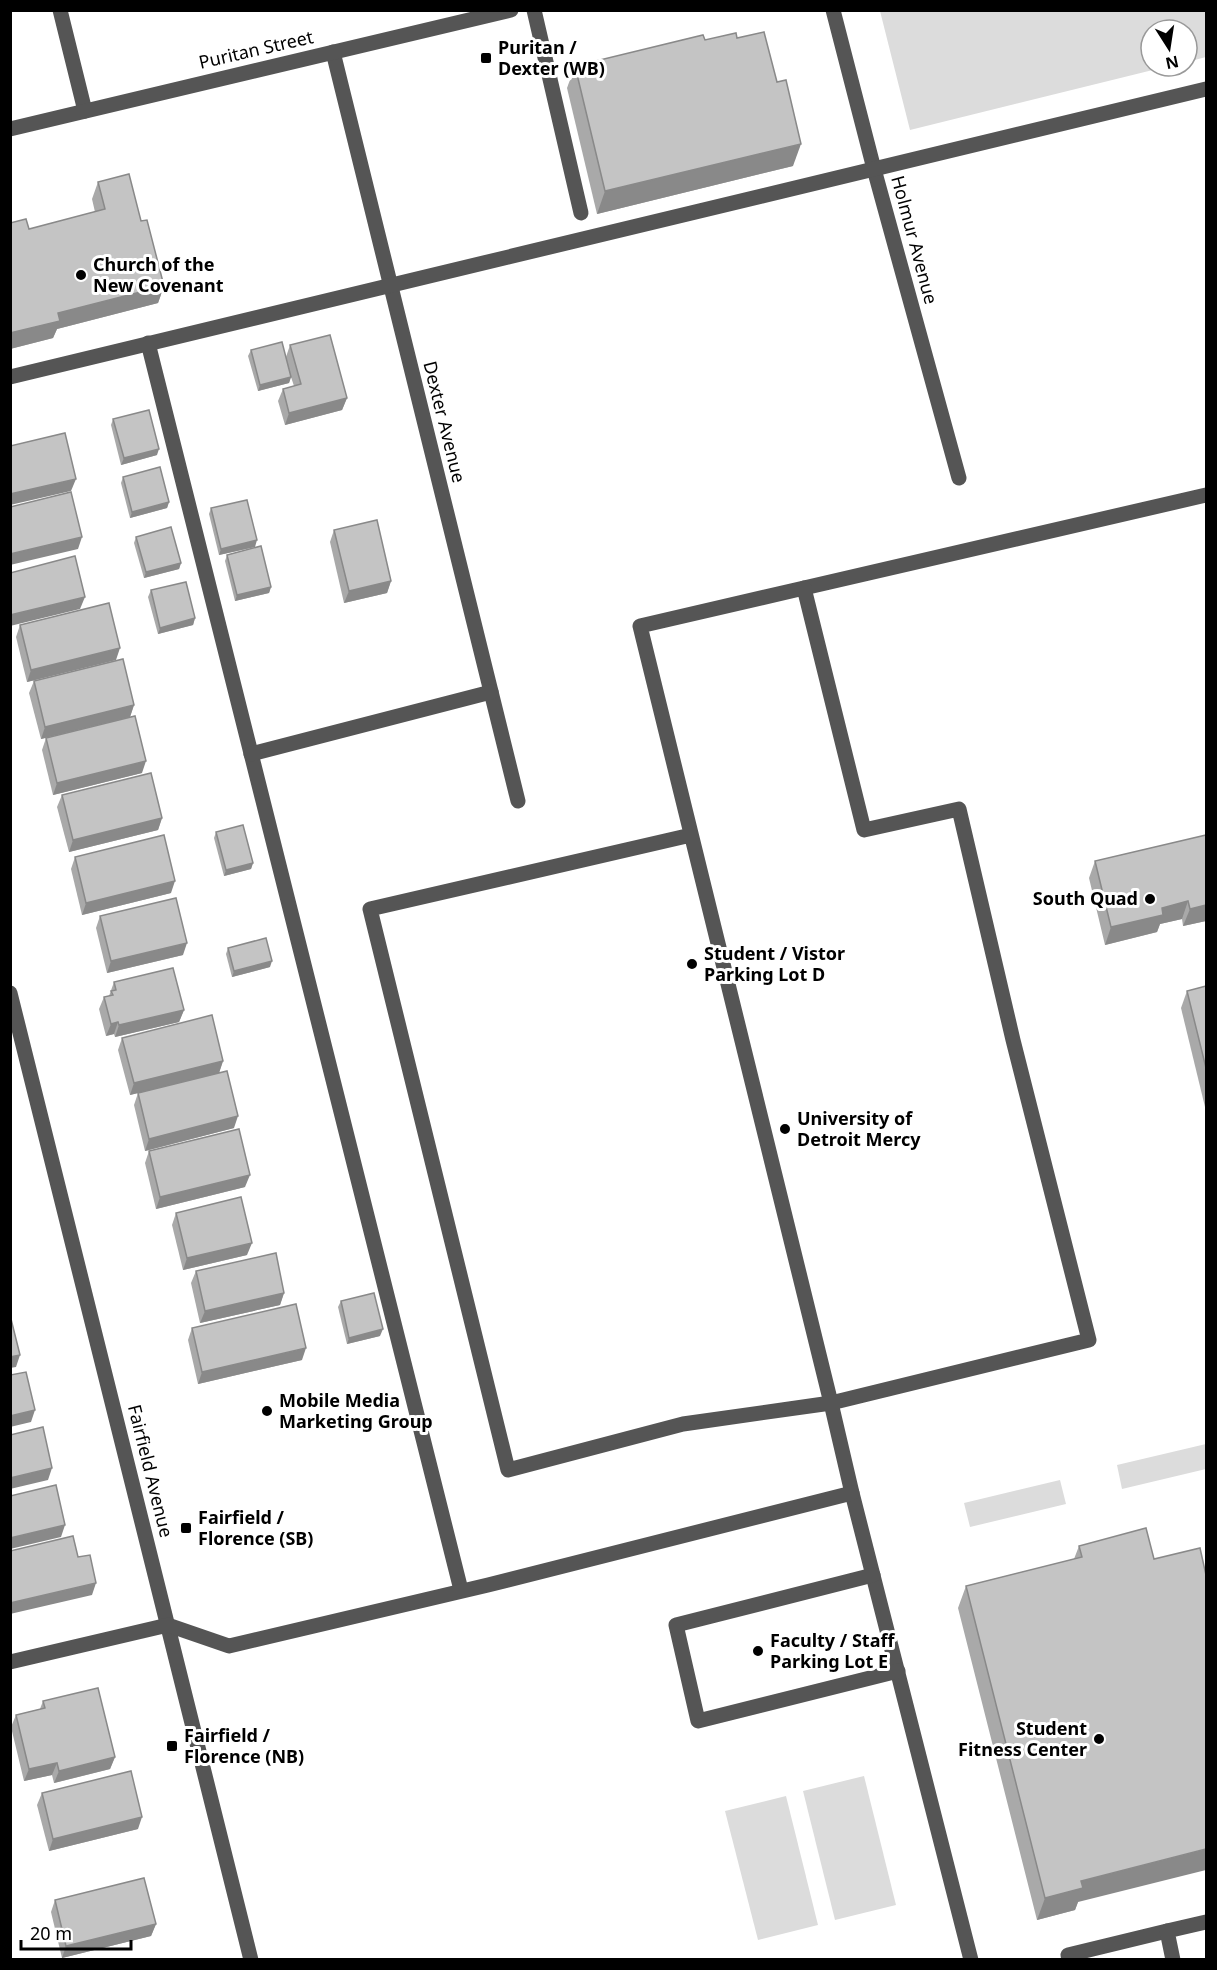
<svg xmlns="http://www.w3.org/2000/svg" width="1217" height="1970" viewBox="0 0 1217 1970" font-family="'Noto Sans',sans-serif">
  <rect width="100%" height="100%" fill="#fff"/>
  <!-- green -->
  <g fill="#dcdcdc">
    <polygon points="880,11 1206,11 1206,57 1187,62 1187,30 1151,30 1151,66 1169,66 910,130"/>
    <polygon points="1206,1444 1206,1469 1122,1489 1117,1465"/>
    <polygon points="1060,1480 1066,1504 970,1527 964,1503"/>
    <polygon points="864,1776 896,1905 835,1920 803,1791"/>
    <polygon points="786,1796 818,1925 758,1940 725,1811"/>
  </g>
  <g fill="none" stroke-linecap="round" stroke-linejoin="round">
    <!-- minor -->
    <g stroke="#555" stroke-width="15">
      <polyline points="60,10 85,111"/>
      <polyline points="534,10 581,213"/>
      <polyline points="833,10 874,169 959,478"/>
      <polyline points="333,52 518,801"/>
      <polyline points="10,129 511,10"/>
      <polyline points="148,343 461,1590"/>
      <polyline points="10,377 1206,89"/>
      <polyline points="804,588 1206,495"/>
      <polyline points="251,754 491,692"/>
      <polyline points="691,835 370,909 508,1470 683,1424 831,1403 1089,1340 1013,1040 959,809 864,830 804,588 640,626 831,1403 852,1493 971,1960"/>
      <polyline points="10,993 251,1960"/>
      <polyline points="873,1575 676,1625 698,1721 898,1671"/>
      <polyline points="10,1662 168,1625 229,1646 488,1585 852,1493"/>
      <polyline points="1069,1960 1068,1955 1167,1931"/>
      <polyline points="1173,1960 1167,1931 1206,1922"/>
    </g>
  </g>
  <!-- wall -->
  <g fill="#a9a9a9">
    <polygon points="737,38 793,166 597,214 567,88 575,66 705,40"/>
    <polygon points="98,182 141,221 164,286 158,303 57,329 53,338 10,349 10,223 29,229 95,212 92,199"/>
    <polygon points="290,345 347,398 342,410 285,425 278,401 283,389 294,386 291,377 289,383 258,391 248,356 251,350 286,357"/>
    <polygon points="113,419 157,455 121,465 111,425"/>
    <polygon points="123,477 169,502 167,508 130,518 121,483"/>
    <polygon points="211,508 255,547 219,555 209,514"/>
    <polygon points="334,530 391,581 387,593 344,603 330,542"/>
    <polygon points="136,537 181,563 179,569 144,578 134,543"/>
    <polygon points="227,555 271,587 269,593 235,601 225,561"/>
    <polygon points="151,590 195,618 193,625 158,634 148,597"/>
    <polygon points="20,625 116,660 27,682 16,637"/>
    <polygon points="34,681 134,705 130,717 41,739 29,693"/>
    <polygon points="46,738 142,773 53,795 42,750"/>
    <polygon points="62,795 162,818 158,830 69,852 57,807"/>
    <polygon points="216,832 253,863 251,869 224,876 214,838"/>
    <polygon points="1206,835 1206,921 1183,926 1182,919 1160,924 1157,932 1105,945 1089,878 1095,861"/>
    <polygon points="75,857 171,893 82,915 71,869"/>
    <polygon points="100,916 183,955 107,973 96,928"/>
    <polygon points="228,948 270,967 232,977 226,954"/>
    <polygon points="114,982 184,1010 179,1022 115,1037 114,1034 106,1036 99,1009 104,997 109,996"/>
    <polygon points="1206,986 1206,1111 1181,1008 1187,991"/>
    <polygon points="122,1038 223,1061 219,1073 234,1128 145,1151 134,1105 138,1093 130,1095 118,1050"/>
    <polygon points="149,1151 245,1187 156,1209 145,1163"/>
    <polygon points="176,1213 247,1255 183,1270 172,1225"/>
    <polygon points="196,1271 284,1293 280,1305 200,1323 191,1283"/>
    <polygon points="341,1301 380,1336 347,1344 338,1307"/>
    <polygon points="192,1328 302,1360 198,1384 188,1340"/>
    <polygon points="1079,1546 1154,1559 1078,1902 1075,1910 1037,1920 958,1608 966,1586 1074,1559"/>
    <polygon points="43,1701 115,1757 110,1769 54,1783 52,1775 24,1781 11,1727 16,1715 40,1709"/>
    <polygon points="42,1793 138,1829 49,1851 37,1805"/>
    <polygon points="55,1900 156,1924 151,1936 62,1958 51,1912"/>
  </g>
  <!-- shaded-wall -->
  <g fill="#898989">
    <polygon points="801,144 793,166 597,214 605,191"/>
    <polygon points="164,286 158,303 57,329 53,338 10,349 10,333 58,313"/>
    <polygon points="291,377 289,383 258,391 260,385"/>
    <polygon points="347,398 342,410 285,425 289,413"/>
    <polygon points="159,449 157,455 121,465 124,458"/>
    <polygon points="76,479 71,491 10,505 10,494"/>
    <polygon points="169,502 167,508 130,518 132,512"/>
    <polygon points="82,537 78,549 10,565 10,554"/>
    <polygon points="257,540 255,547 219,555 221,549"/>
    <polygon points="181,563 179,569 144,578 146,572"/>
    <polygon points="391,581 387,593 344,603 349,591"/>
    <polygon points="271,587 269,593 235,601 237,595"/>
    <polygon points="85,597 80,609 10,626 10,615"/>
    <polygon points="195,618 193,625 158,634 160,628"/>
    <polygon points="120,648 116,660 27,682 31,670"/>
    <polygon points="134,705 130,717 41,739 45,727"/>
    <polygon points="146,761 142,773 53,795 57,783"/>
    <polygon points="162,818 158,830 69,852 73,840"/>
    <polygon points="253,863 251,869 224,876 226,870"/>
    <polygon points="175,881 171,893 82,915 86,903"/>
    <polygon points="1188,901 1182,919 1160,924 1157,932 1105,945 1111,927 1162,908"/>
    <polygon points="1206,905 1206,921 1183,926 1190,909"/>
    <polygon points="187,943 183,955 107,973 111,961"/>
    <polygon points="272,961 270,967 232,977 234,971"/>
    <polygon points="184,1010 179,1022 115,1037 119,1025"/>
    <polygon points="118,1022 114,1034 106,1036 111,1024"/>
    <polygon points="223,1061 219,1073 130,1095 134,1083"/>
    <polygon points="238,1116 234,1128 145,1151 149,1139"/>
    <polygon points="250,1175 245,1187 156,1209 160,1197"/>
    <polygon points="252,1243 247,1255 183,1270 187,1258"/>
    <polygon points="284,1293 280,1305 200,1323 205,1311"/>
    <polygon points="383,1329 380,1336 347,1344 349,1338"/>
    <polygon points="306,1348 302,1360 198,1384 202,1372"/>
    <polygon points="20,1355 16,1367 10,1368 10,1357"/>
    <polygon points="35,1410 31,1422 10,1427 10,1416"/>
    <polygon points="52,1468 48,1480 10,1489 10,1478"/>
    <polygon points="65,1525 61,1537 10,1549 10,1538"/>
    <polygon points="96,1583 92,1595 10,1614 10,1603"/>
    <polygon points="115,1757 110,1769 54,1783 59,1771"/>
    <polygon points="57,1763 52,1775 24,1781 29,1769"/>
    <polygon points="142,1817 138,1829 49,1851 53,1839"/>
    <polygon points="1206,1849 1206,1870 1078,1902 1075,1910 1037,1920 1045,1898 1081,1881"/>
    <polygon points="156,1924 151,1936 62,1958 66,1946"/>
  </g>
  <!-- building -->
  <g fill="#c4c4c4" stroke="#898989" stroke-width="1.5">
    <polygon points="764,32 777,82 786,80 801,144 605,191 575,66 703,35 705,40 736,33 737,38"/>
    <polygon points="129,174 141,221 147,220 164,286 58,313 60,321 10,333 10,223 26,219 29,229 105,209 98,182"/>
    <polygon points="330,335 347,398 289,413 283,389 301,384 290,345"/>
    <polygon points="282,342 291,377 260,385 251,350"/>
    <polygon points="149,410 159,449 124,458 113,419"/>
    <polygon points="65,433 76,479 10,494 10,446"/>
    <polygon points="160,467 169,502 132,512 123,477"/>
    <polygon points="71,492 82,537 10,554 10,507"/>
    <polygon points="247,500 257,540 221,549 211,508"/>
    <polygon points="377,520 391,581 349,591 334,530"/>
    <polygon points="171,527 181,563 146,572 136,537"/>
    <polygon points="261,546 271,587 237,595 227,555"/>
    <polygon points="75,556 85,597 10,615 10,573"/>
    <polygon points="186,582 195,618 160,628 151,590"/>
    <polygon points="109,603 120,648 31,670 20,625"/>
    <polygon points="123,659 134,705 45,727 34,681"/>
    <polygon points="135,716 146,761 57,783 46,738"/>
    <polygon points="151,773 162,818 73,840 62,795"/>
    <polygon points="243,825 253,863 226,870 216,832"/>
    <polygon points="164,835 175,881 86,903 75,857"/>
    <polygon points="1206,835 1206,905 1190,909 1188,901 1162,908 1163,915 1111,927 1095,861"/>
    <polygon points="176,898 187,943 111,961 100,916"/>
    <polygon points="266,938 272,961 234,971 228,948"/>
    <polygon points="173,968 184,1010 119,1025 118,1022 111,1024 104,997 113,995 111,991 116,990 114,982"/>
    <polygon points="1206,986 1206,1068 1187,991"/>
    <polygon points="212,1015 223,1061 134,1083 122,1038"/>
    <polygon points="227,1071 238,1116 149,1139 138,1093"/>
    <polygon points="239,1129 250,1175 160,1197 149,1151"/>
    <polygon points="241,1197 252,1243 187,1258 176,1213"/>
    <polygon points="276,1253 284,1293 205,1311 196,1271"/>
    <polygon points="374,1293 383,1329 349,1338 341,1301"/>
    <polygon points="296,1304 306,1348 202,1372 192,1328"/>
    <polygon points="10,1315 20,1355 10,1357"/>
    <polygon points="26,1372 35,1410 10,1416 10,1375"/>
    <polygon points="43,1427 52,1468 10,1478 10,1435"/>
    <polygon points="56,1485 65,1525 10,1538 10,1496"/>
    <polygon points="1146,1528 1154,1559 1200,1548 1206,1575 1206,1849 1081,1881 1083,1888 1045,1898 966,1586 1082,1557 1079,1546"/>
    <polygon points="73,1536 78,1557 90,1555 96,1583 10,1603 10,1551"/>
    <polygon points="98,1688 115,1757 59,1771 57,1763 29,1769 16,1715 45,1708 43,1701"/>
    <polygon points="131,1771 142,1817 53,1839 42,1793"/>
    <polygon points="144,1878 156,1924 66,1946 55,1900"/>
  </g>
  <!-- markers -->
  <g fill="#000" stroke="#fff" stroke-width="2">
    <rect x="480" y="52" width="12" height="12" rx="3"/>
    <circle cx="81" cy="275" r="6"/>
    <circle cx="1150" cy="899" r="6"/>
    <circle cx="692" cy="964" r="6"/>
    <circle cx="785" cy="1129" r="6"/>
    <circle cx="267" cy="1411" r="6"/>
    <rect x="180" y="1522" width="12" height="12" rx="3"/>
    <circle cx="758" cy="1651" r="6"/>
    <circle cx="1099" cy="1739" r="6"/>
    <rect x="166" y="1740" width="12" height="12" rx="3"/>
  </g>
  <g text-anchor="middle" stroke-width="6" stroke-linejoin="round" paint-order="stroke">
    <!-- poi labels -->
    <g font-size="18" font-weight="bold" fill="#000" stroke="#fff" text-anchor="start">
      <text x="498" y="54">Puritan /<tspan x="498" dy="21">Dexter (WB)</tspan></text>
      <text x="93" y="271">Church of the<tspan x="93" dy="21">New Covenant</tspan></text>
      <text x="1138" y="905" text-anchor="end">South Quad</text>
      <text x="704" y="960">Student / Vistor<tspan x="704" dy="21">Parking Lot D</tspan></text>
      <text x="797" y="1125">University of<tspan x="797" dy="21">Detroit Mercy</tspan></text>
      <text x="279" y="1407">Mobile Media<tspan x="279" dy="21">Marketing Group</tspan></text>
      <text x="198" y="1524">Fairfield /<tspan x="198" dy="21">Florence (SB)</tspan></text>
      <text x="770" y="1647">Faculty / Staff<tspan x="770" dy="21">Parking Lot E</tspan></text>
      <text x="1087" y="1735" text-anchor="end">Student<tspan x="1087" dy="21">Fitness Center</tspan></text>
      <text x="184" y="1742">Fairfield /<tspan x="184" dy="21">Florence (NB)</tspan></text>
    </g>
    <!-- street labels -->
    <g font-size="18" fill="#000" stroke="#fff">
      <text transform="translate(256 50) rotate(-13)" y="6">Puritan Street</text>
      <text transform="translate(914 240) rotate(75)" y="6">Holmur Avenue</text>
      <text transform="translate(444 422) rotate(76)" y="6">Dexter Avenue</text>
      <text transform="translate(150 1471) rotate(76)" y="6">Fairfield Avenue</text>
    </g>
  </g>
  <!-- border -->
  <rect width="1217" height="1970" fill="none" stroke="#000000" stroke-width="24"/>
  <!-- north arrow -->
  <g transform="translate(1169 48) rotate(168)"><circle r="28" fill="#ffffff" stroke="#999999" stroke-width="1.5"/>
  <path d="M0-4.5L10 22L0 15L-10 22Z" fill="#000000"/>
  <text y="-9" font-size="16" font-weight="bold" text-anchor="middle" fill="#000000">N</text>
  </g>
  <!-- scale -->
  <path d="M21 1940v9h110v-9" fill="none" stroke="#000000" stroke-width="3"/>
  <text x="30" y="1940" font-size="18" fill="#000000" stroke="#ffffff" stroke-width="4.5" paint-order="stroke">20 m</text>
</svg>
